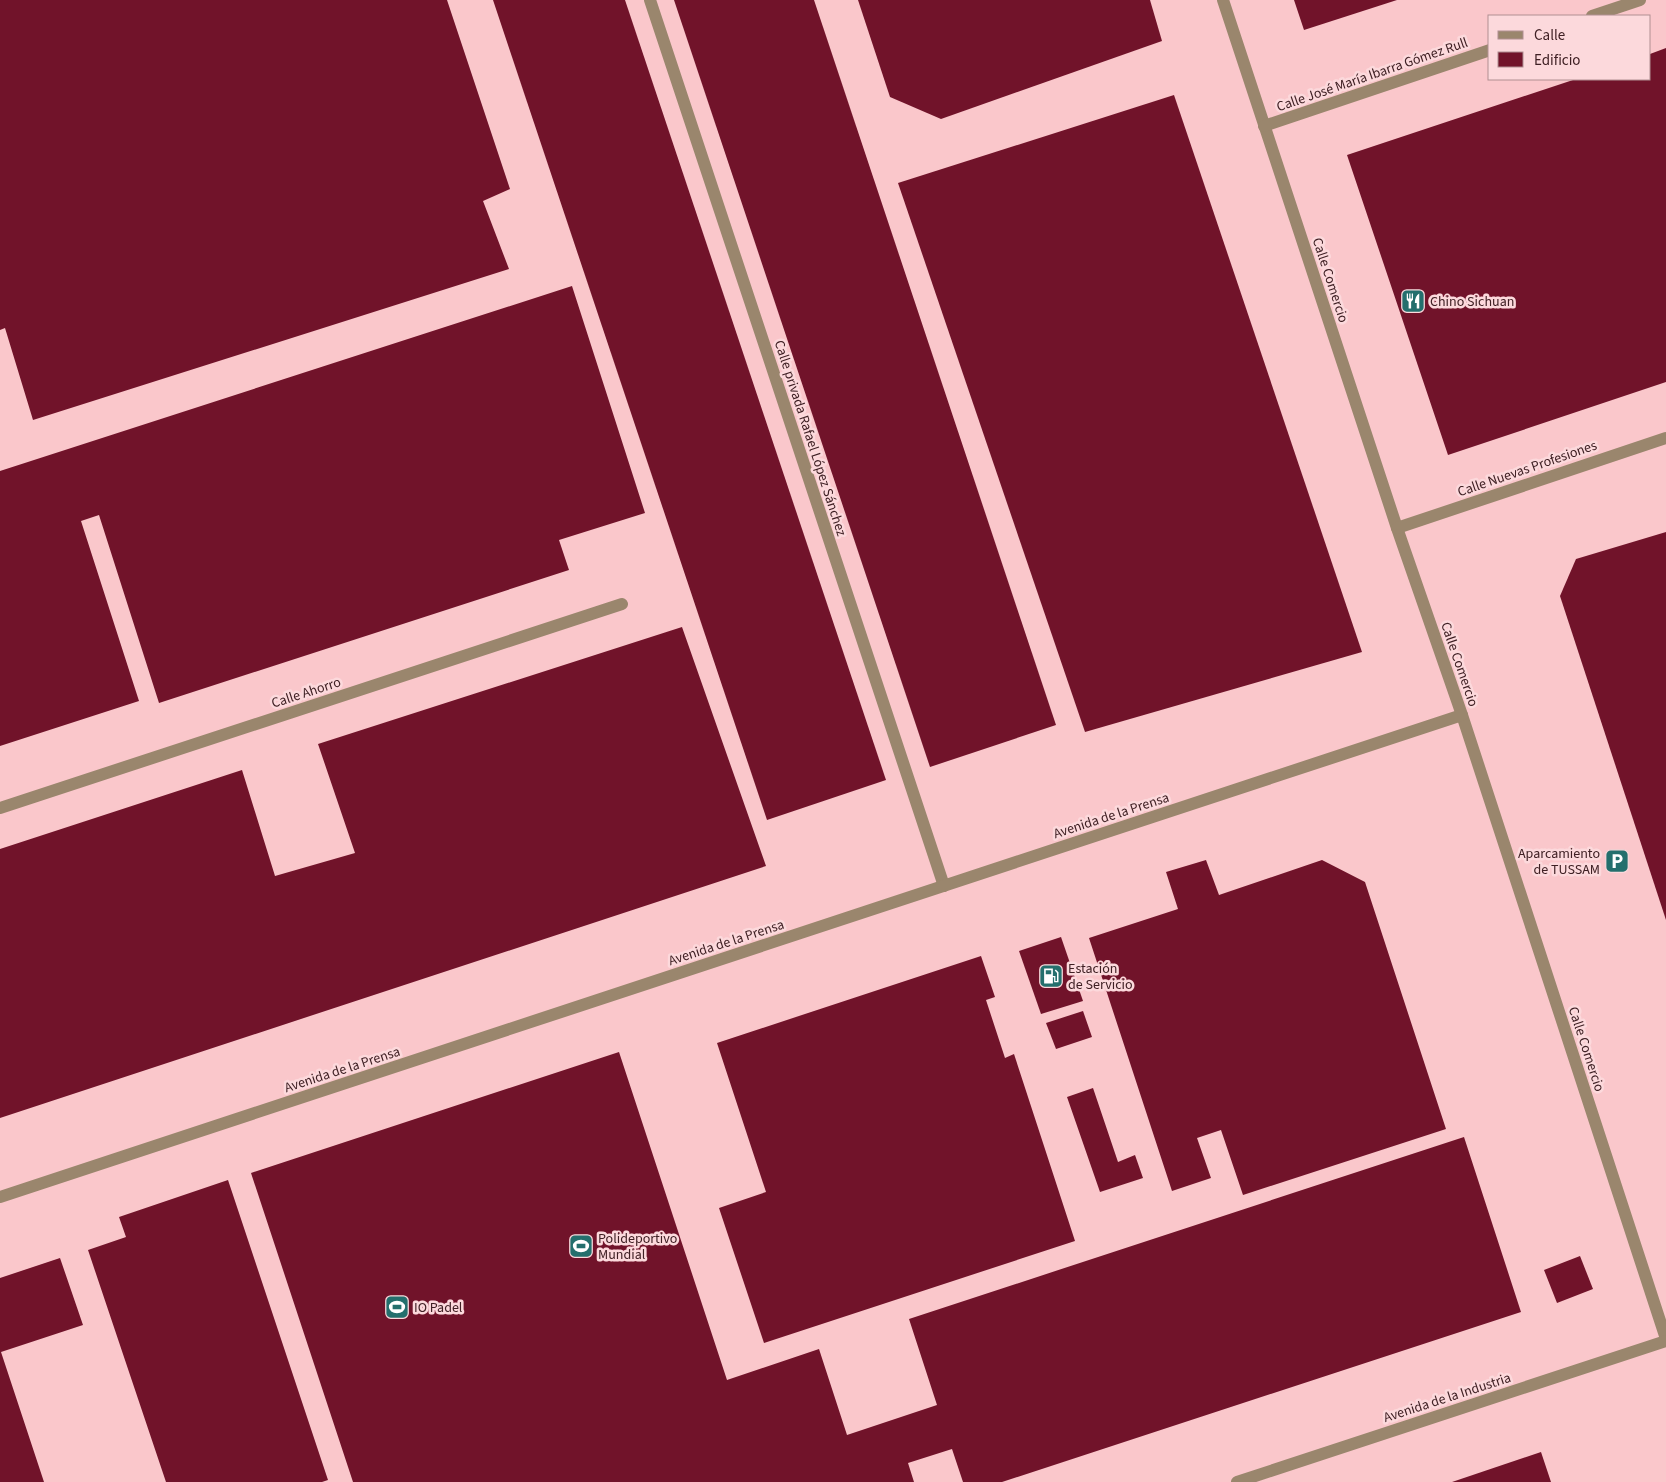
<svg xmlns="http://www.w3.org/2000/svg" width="1666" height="1482" viewBox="0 0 1666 1482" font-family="'Source Sans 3',sans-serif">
  <rect width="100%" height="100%" fill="#fac7cb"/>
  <!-- building -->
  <g fill="#71132a">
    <polygon points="0,0 447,0 510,189 483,201 509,269 33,420 5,328 0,330"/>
    <polygon points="493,0 625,0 886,780 767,820"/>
    <polygon points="674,0 814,0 1056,725 930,767"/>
    <polygon points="858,0 1150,0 1162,41 941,119 890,97"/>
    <polygon points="1294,0 1397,0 1304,30"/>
    <polygon points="1666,48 1666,382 1448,455 1347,155 1576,79 1650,79 1650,54"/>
    <polygon points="1174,95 1362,652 1085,732 898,183"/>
    <polygon points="572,286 645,513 559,540 569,570 159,703 99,515 81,521 139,701 0,746 0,471"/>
    <polygon points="1666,532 1666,920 1560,596 1576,559"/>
    <polygon points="682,627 766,866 0,1118 0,849 242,770 275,876 355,853 318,744"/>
    <polygon points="1206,860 1219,895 1322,860 1365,882 1446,1129 1243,1195 1221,1130 1197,1138 1211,1178 1172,1191 1089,938 1178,909 1166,872"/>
    <polygon points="1061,937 1083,1001 1041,1014 1019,951"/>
    <polygon points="981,956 995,997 986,1000 1005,1058 1014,1054 1075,1241 764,1343 719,1208 766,1192 717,1043"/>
    <polygon points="1083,1011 1092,1037 1056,1049 1046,1023"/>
    <polygon points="619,1052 727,1380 819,1349 847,1435 937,1405 909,1319 1464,1137 1521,1312 1002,1482 963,1482 952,1449 908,1463 914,1482 353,1482 251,1173"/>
    <polygon points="1093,1088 1118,1162 1135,1155 1143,1178 1100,1192 1067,1097"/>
    <polygon points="228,1180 328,1480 322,1482 166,1482 88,1250 126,1237 119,1217"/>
    <polygon points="1580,1256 1593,1289 1557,1303 1544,1270"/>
    <polygon points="60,1258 83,1325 1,1352 44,1482 0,1482 0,1278"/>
    <polygon points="1541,1452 1551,1482 1452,1482"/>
  </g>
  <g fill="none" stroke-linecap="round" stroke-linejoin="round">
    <!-- minor -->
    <g stroke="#9a866d" stroke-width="12">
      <polyline points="650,0 944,886"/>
      <polyline points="1223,0 1397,528 1462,715 1666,1339"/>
      <polyline points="1592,16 1640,0"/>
      <polyline points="1264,126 1490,50"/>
      <polyline points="1397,528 1666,438"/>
      <polyline points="0,808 622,604"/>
      <polyline points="0,1197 1462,715"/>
      <polyline points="1237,1482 1666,1341"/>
    </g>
  </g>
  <!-- icons -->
  <defs>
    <g id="restaurant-square" transform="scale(1.25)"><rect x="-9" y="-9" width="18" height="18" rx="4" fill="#246f6d" stroke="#fcd9dc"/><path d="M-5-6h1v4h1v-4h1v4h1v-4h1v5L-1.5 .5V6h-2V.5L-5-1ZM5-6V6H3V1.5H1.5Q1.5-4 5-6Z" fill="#fff"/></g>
    <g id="parking-square" transform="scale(1.25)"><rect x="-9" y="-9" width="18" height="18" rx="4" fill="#246f6d" stroke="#fcd9dc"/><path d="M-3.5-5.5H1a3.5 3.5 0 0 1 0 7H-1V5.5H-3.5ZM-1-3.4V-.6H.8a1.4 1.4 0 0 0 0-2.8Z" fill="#fff"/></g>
    <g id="fuel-square" transform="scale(1.25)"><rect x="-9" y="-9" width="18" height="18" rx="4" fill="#246f6d" stroke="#fcd9dc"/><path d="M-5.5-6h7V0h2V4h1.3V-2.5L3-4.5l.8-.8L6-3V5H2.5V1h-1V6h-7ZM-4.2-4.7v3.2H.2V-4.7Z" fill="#fff"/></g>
    <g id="stadium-square" transform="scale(1.25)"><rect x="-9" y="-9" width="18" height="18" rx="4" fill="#246f6d" stroke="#fcd9dc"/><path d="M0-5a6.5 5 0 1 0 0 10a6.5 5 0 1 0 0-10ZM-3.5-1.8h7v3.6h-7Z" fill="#fff"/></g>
  </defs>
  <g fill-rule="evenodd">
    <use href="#restaurant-square" x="1413" y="301"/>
    <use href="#parking-square" x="1617" y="861"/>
    <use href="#fuel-square" x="1051" y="976"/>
    <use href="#stadium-square" x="581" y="1246"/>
    <use href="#stadium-square" x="397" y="1307"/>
  </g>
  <g text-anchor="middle" stroke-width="5" stroke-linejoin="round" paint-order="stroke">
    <!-- street labels -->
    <g font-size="14" fill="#3f2024" stroke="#fcd9dc">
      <text transform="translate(1372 74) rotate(-19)" y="5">Calle José María Ibarra Gómez Rull</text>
      <text transform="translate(1331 280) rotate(72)" y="5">Calle Comercio</text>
      <text transform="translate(811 438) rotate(72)" y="5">Calle privada Rafael López Sánchez</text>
      <text transform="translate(1527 468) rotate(-19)" y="5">Calle Nuevas Profesiones</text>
      <text transform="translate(1460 664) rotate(71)" y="5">Calle Comercio</text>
      <text transform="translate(306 692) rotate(-18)" y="5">Calle Ahorro</text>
      <text transform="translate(1111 815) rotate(-18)" y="5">Avenida de la Prensa</text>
      <text transform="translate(726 942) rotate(-18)" y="5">Avenida de la Prensa</text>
      <text transform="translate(1587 1049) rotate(72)" y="5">Calle Comercio</text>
      <text transform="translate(342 1069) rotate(-18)" y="5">Avenida de la Prensa</text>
      <text transform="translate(1447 1397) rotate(-18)" y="5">Avenida de la Industria</text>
    </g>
    <!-- poi labels -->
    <g font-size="14" fill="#3f2024" stroke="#fcd9dc" text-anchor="start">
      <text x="1430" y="306">Chino Sichuan</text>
      <text x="1600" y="858" text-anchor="end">Aparcamiento<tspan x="1600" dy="16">de TUSSAM</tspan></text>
      <text x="1068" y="973">Estación<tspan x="1068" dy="16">de Servicio</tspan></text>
      <text x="598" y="1243">Polideportivo<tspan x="598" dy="16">Mundial</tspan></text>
      <text x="414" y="1312">IO Padel</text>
    </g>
  </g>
  <!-- legend -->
  <rect x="1488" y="15" width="162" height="65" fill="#fcd9dc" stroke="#b08f92"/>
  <rect x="1498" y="31" width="25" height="8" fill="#9a866d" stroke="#b08f92"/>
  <text x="1534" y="40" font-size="15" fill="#3f2024">Calle</text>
  <rect x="1498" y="52" width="25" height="15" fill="#71132a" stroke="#b08f92"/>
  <text x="1534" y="65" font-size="15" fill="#3f2024">Edificio</text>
</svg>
